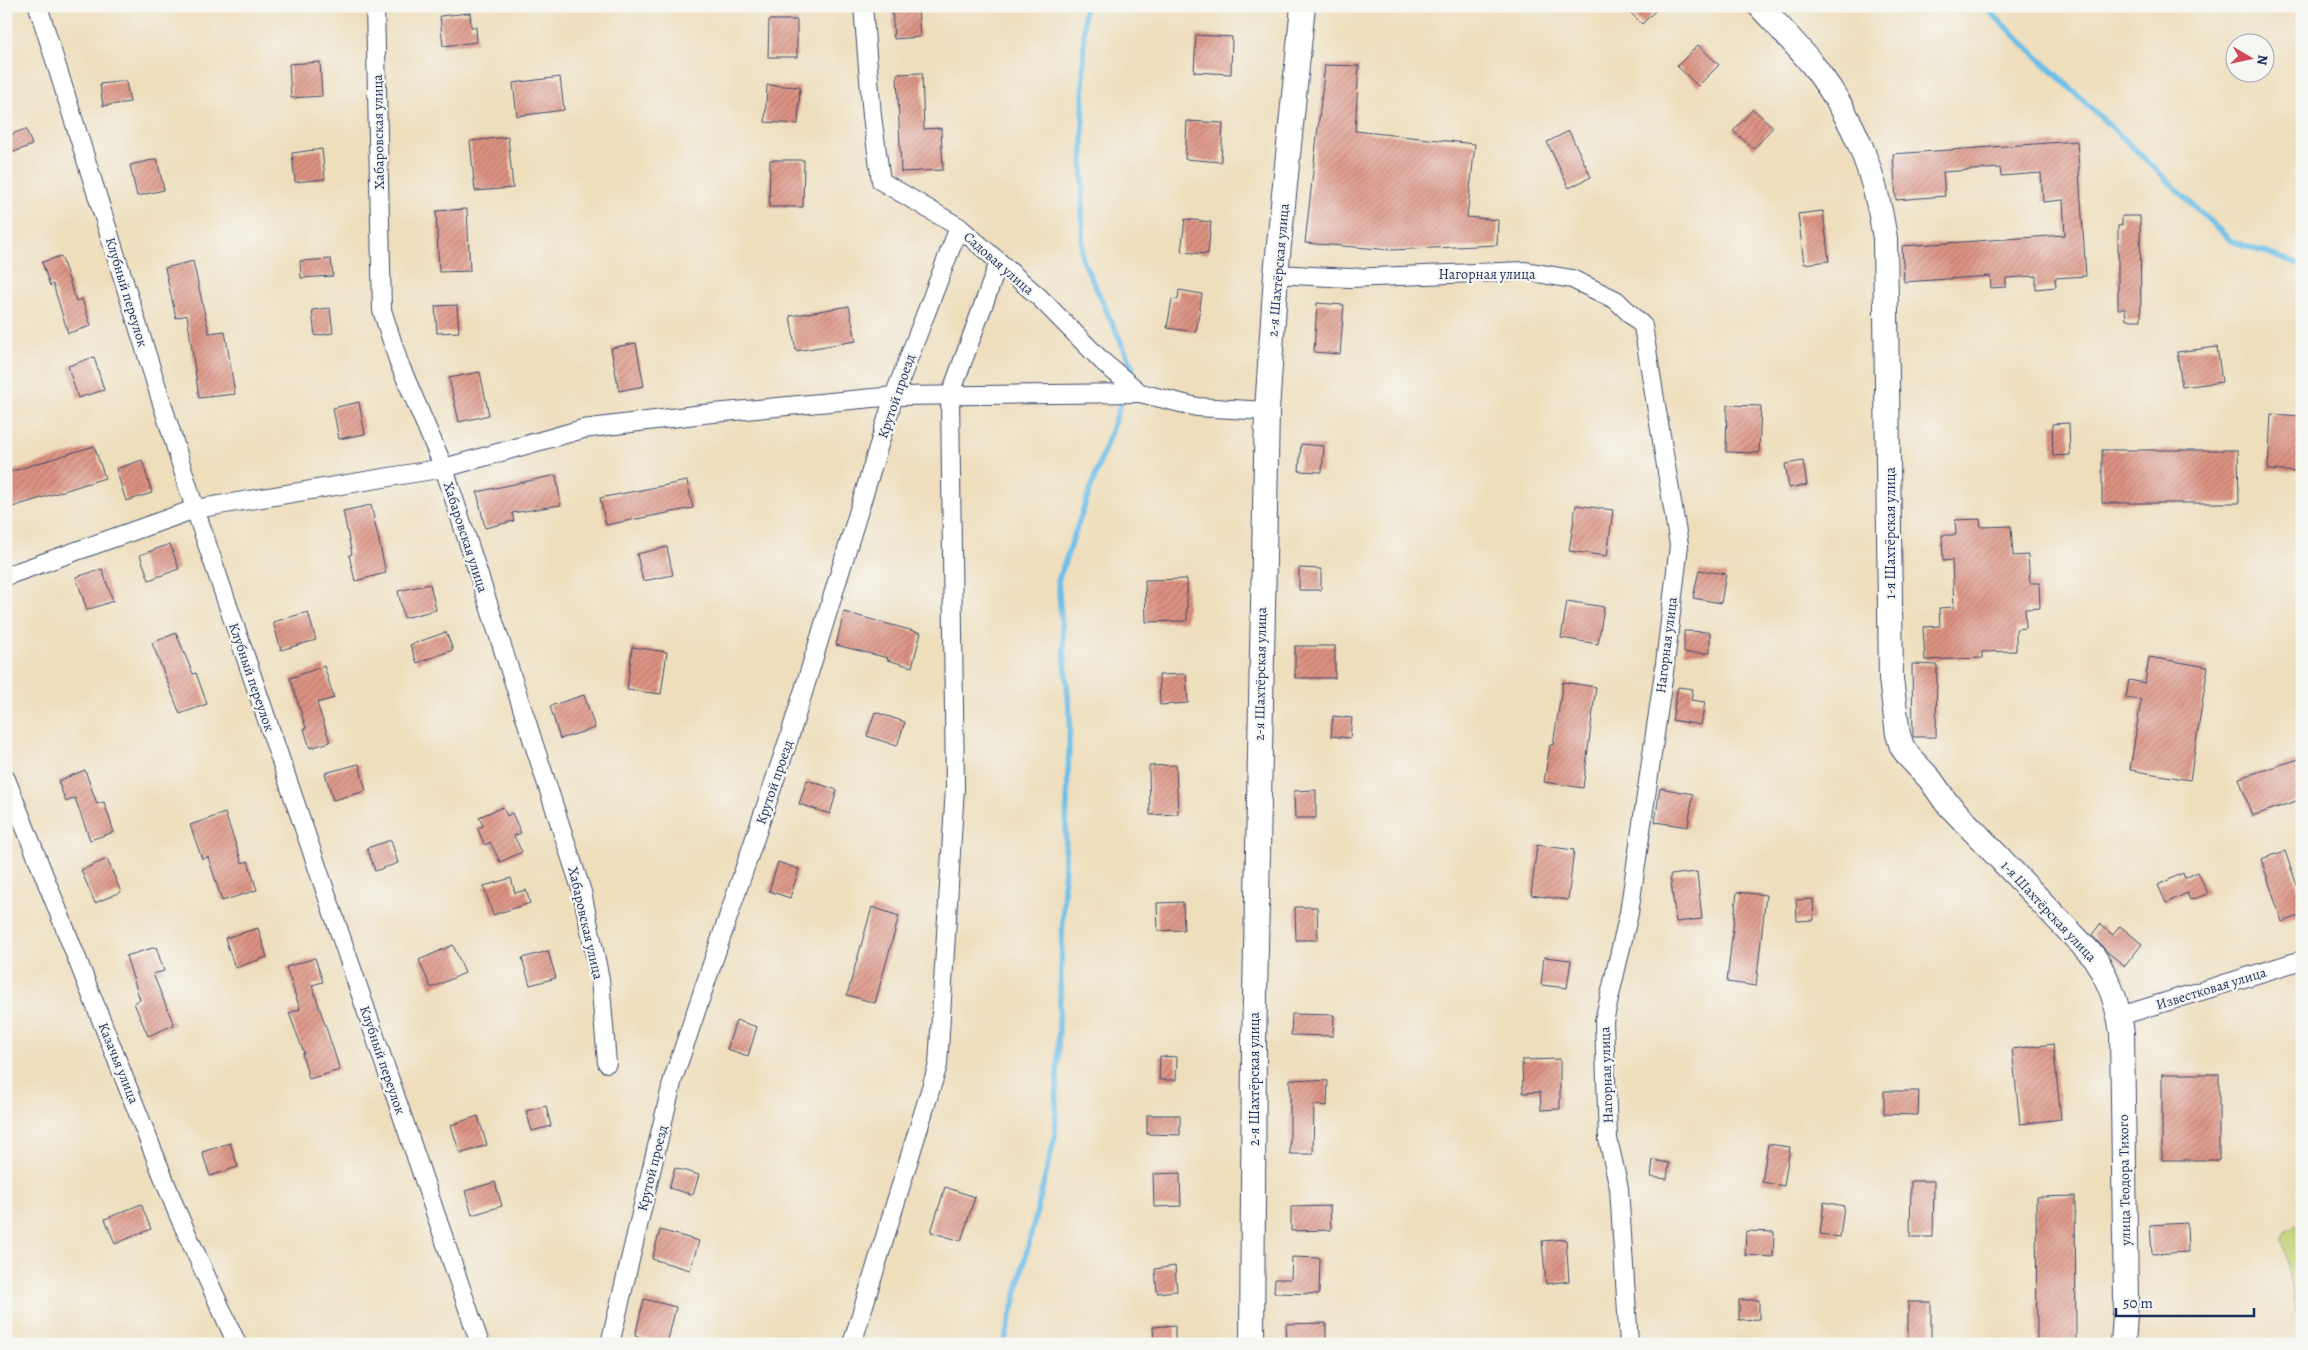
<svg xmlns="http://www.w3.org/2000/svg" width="2308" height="1350" viewBox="0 0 2308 1350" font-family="Alegreya,serif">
  <defs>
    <pattern id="building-hatch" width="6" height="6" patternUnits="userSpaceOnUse" patternTransform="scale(1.25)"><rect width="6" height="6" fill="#dd9281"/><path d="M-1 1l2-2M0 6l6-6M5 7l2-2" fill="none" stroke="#b2786d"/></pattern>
  </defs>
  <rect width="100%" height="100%" fill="#f6f6f2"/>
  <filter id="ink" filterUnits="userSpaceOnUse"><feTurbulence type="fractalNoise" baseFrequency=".02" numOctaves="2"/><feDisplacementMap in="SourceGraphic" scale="10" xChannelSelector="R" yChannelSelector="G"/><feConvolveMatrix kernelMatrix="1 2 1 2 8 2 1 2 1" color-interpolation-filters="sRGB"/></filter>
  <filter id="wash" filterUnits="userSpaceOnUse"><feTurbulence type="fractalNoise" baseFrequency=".0096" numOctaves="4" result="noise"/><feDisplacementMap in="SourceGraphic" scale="20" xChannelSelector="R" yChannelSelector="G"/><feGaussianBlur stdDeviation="1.12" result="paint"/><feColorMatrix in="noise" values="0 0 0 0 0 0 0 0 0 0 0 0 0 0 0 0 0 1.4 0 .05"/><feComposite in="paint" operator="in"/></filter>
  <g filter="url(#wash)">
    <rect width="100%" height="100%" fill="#eedebc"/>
    <!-- park -->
    <polygon fill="#c1cf70" stroke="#6e7f67" points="2302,1223 2302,1335 2282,1237 2286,1230"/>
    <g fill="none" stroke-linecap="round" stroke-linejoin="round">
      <!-- stream -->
      <g stroke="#6cbee8" stroke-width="5.5">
        <polyline points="1084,6 1082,258 1133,368 1129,381"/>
        <polyline points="1984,6 2231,241 2302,265"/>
        <polyline points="1004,1344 1055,1137 1070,718 1058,581 1123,397"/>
      </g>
    </g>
    <g id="blocks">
      <!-- building -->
      <g fill="url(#building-hatch)">
        <polygon points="918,6 920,37 894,39 892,8"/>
        <polygon points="1624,6 1660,6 1642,24"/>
        <polygon points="470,13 471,27 476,27 477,42 443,46 440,16"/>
        <polygon points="769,20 797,20 797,57 768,57"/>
        <polygon points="1196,35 1232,37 1231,74 1194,72"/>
        <polygon points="1698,45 1719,65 1698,86 1677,66"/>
        <polygon points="320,62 322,96 291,98 289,64"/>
        <polygon points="1325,65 1359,66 1355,131 1475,144 1467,217 1498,220 1497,245 1392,250 1305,243"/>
        <polygon points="922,73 924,129 941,128 943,170 901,172 897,74"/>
        <polygon points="560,77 564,110 517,116 513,83"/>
        <polygon points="126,81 130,102 103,106 100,84"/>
        <polygon points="767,85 800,87 798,124 765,122"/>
        <polygon points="1753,109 1773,127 1754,149 1733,131"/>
        <polygon points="1187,121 1223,123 1221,162 1185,159"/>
        <polygon points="26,129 32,145 6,155 6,136"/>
        <polygon points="1569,131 1591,177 1569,188 1547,142"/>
        <polygon points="508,137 513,188 475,191 470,141"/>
        <polygon points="2077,141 2086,276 2055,278 2056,287 2036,289 2036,276 2006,278 2006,287 1991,288 1990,276 1904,282 1902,246 2065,235 2063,200 2043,202 2041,173 2001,176 2000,168 1943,172 1945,196 1896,200 1893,154"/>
        <polygon points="322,149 325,179 295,182 292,153"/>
        <polygon points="157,159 164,190 137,196 130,165"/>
        <polygon points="770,160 804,160 803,207 769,207"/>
        <polygon points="467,209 470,271 439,272 436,211"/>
        <polygon points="1823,211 1829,261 1804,264 1798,214"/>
        <polygon points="2122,216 2140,216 2141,320 2126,320 2125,309 2118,309 2118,226 2122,225"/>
        <polygon points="1185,219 1211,222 1208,254 1181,252"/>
        <polygon points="61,256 76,301 82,299 91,326 68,333 53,284 50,286 42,262"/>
        <polygon points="331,259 333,276 301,278 300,261"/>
        <polygon points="193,261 209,333 225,331 235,394 199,398 187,315 176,318 165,268"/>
        <polygon points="1179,290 1202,294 1196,332 1167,328 1172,299 1178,300"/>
        <polygon points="1317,303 1344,305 1340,354 1314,352"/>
        <polygon points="457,305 459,332 437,333 435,306"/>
        <polygon points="849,306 856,341 796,351 790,316"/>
        <polygon points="330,308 333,333 315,336 312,310"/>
        <polygon points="636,343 644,386 619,391 611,348"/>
        <polygon points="2217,347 2222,382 2182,387 2177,352"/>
        <polygon points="94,357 104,390 78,398 68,366"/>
        <polygon points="480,372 489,415 459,422 449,378"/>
        <polygon points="359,402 365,434 339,439 333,408"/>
        <polygon points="1727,405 1761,406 1759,453 1726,452"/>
        <polygon points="2271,414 2302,416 2302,472 2268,470"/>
        <polygon points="2069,423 2070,455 2053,456 2052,424"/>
        <polygon points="1301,444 1324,446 1322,472 1299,471"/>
        <polygon points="94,446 105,478 6,509 6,473"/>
        <polygon points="2102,450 2238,450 2239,503 2102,503"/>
        <polygon points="142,460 152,493 126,501 116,469"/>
        <polygon points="1803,461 1807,485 1789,488 1785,464"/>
        <polygon points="556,475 561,505 512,513 514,521 485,528 477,492"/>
        <polygon points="687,481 693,508 606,525 600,498"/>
        <polygon points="371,505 386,573 355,581 349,555 352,554 343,511"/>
        <polygon points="1576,505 1613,510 1607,556 1569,551"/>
        <polygon points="1980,519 1981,527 2011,526 2013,556 2028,555 2030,583 2039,583 2040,608 2025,609 2026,628 2016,629 2016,651 1982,652 1982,658 1925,660 1923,627 1940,626 1939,608 1954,607 1952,560 1943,561 1942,535 1956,535 1955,520"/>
        <polygon points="170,544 179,569 149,580 140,555"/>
        <polygon points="667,547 673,575 643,581 637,554"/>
        <polygon points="1299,568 1321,569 1321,590 1299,590"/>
        <polygon points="102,569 113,601 87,610 76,577"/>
        <polygon points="1699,570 1726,574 1721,603 1693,598"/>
        <polygon points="1187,579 1187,621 1146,622 1145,580"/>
        <polygon points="430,584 436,610 404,618 398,591"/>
        <polygon points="1567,601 1604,607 1598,644 1561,638"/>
        <polygon points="308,612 316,640 281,650 273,622"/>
        <polygon points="844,612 921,633 912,667 887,660 888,658 836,645"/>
        <polygon points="1684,631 1710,632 1710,653 1684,653"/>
        <polygon points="446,632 453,650 417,663 410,645"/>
        <polygon points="176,633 193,674 196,673 207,704 180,714 152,643"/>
        <rect x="1295" y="646" width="40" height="32"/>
        <polygon points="632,647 667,652 661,694 627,690"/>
        <polygon points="2149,657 2208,667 2190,780 2130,770 2141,700 2126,698 2129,680 2145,683"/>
        <polygon points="1912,664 1937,665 1936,737 1913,737"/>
        <polygon points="324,666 334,698 317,703 330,742 310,748 304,729 306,728 290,678"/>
        <polygon points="1186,674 1188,703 1160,705 1159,675"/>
        <polygon points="1563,682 1596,687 1583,788 1544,782 1550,745 1553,745"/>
        <polygon points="1678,687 1693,689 1691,700 1705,702 1701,725 1672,720"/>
        <polygon points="584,695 595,728 560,739 550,706"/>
        <polygon points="875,712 905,722 897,746 867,736"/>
        <polygon points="1333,716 1352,718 1350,738 1331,736"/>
        <polygon points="2302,758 2302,799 2252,816 2239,778"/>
        <polygon points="359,764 366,791 333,800 325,773"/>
        <polygon points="1176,765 1178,814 1150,815 1149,766"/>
        <polygon points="85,770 97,804 104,802 114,832 90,840 75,798 66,802 58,781"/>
        <polygon points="807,780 837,790 830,814 799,804"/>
        <polygon points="1660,788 1693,794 1688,827 1655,822"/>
        <polygon points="1316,790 1316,818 1295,818 1294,791"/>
        <polygon points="503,807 507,816 512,813 521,833 514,836 522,852 500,862 490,842 485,845 477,828 483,826 479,817"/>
        <polygon points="225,813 242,863 248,861 257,890 222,901 208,857 202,859 190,825"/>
        <polygon points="391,840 398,863 375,871 367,848"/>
        <polygon points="1537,845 1574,850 1568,900 1531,895"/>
        <polygon points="2285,851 2302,900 2302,915 2282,922 2261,859"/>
        <polygon points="107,859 121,892 95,903 81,870"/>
        <polygon points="778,862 799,869 790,898 769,891"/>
        <polygon points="1697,872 1702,919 1676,922 1670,875"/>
        <polygon points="2198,872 2208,894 2190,900 2187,893 2166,903 2158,885 2183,873 2185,878"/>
        <polygon points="511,878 515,893 526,890 530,903 493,915 484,886"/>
        <polygon points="1737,892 1766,895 1756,986 1727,982"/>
        <polygon points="1813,899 1814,920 1797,921 1796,900"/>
        <polygon points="1183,902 1184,930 1158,931 1157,903"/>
        <polygon points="872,907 899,916 875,1003 847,995"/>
        <polygon points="1295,907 1317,907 1318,940 1296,940"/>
        <polygon points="2100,924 2113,935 2120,926 2142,944 2125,966 2107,952 2092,935"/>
        <polygon points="258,928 267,957 235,968 225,938"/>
        <polygon points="453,945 465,973 431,988 419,960"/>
        <polygon points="156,947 164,971 153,974 174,1025 148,1036 134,1003 140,1000 126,956"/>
        <polygon points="548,951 556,978 530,985 522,958"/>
        <polygon points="1544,957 1571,960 1567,988 1541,985"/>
        <polygon points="315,958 323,982 312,985 340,1070 309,1079 302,1054 304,1053 289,1013 300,1009 286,967"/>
        <polygon points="1292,1014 1334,1015 1333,1036 1291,1035"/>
        <polygon points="736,1020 757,1027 748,1056 727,1049"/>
        <polygon points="2053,1044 2061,1119 2020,1124 2012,1049"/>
        <polygon points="1160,1056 1177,1057 1176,1080 1159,1080"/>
        <polygon points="1560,1059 1560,1109 1541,1110 1540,1092 1523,1093 1522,1060"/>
        <rect x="2162" y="1074" width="57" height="86"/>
        <polygon points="1290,1079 1328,1081 1327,1106 1314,1105 1313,1154 1290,1154"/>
        <polygon points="1884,1091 1919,1091 1918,1115 1884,1114"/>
        <polygon points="546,1106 551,1126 532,1131 526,1111"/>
        <polygon points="1147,1115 1180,1115 1180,1135 1147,1134"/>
        <polygon points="478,1116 487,1145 460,1154 451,1125"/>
        <polygon points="230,1143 238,1167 210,1176 202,1152"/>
        <polygon points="1768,1144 1790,1147 1784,1186 1762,1182"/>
        <polygon points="1653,1160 1669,1163 1667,1179 1651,1177"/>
        <polygon points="675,1168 699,1175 693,1195 669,1188"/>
        <polygon points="1180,1173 1181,1206 1154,1207 1153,1174"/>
        <polygon points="1911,1181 1934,1181 1933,1237 1910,1237"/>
        <polygon points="495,1182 502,1206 472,1215 465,1191"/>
        <polygon points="945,1187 975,1197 961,1241 931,1232"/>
        <polygon points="2075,1196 2076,1342 2037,1343 2036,1197"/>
        <polygon points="1824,1202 1844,1206 1840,1237 1820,1234"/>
        <polygon points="141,1204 151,1229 115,1244 105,1219"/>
        <polygon points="1330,1206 1331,1230 1291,1231 1291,1207"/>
        <polygon points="2187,1223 2188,1252 2152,1254 2150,1225"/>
        <polygon points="660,1230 699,1241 690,1270 652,1259"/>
        <polygon points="1746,1231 1774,1232 1773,1257 1745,1255"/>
        <polygon points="1566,1239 1569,1281 1546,1284 1542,1241"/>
        <polygon points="1292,1257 1320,1258 1319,1294 1274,1293 1275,1279 1291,1279"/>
        <polygon points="1175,1266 1177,1291 1157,1293 1155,1269"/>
        <polygon points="644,1299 676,1307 667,1344 635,1336"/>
        <polygon points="1739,1300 1759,1300 1759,1319 1739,1320"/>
        <rect x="1908" y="1302" width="23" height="42"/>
        <polygon points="1326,1323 1326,1344 1287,1344 1286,1324"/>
        <polygon points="1175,1325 1175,1344 1154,1344 1153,1327"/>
      </g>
    </g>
  </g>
  <g filter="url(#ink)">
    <use href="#blocks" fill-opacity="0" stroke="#3b496c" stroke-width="1"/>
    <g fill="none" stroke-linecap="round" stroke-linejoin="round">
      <!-- street casing -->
      <g stroke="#3b496c" stroke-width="20">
        <g id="street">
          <polyline points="38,6 195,509 480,1344"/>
          <polyline points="375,6 382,310 399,363 444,468 582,892 600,979 607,1063"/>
          <polyline points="863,6 872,116 881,181 959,227 1039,297 1103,362 1140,393 1197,407 1267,411"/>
          <polyline points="1276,274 1349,278 1525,271 1572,279 1616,300 1643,326 1679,545 1664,672 1629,913 1604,1021 1608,1139 1619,1188 1629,1344"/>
          <polyline points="6,576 195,509 444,468 583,429 703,414 894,396 1140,393"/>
          <polyline points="6,779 177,1212 237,1344"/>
          <polyline points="2120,1016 2302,960"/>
          <polyline points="610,1344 673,1079 790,735 894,396 959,227"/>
          <polyline points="852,1344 938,1065 955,787 950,396 999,262"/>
        </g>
      </g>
      <!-- secondary casing -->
      <g stroke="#3b496c" stroke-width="26">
        <g id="secondary">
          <path d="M1760,6c19,21 39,41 56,63 40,53 59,104 69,169l6,441 7,55 4,13 8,11 20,21 16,23 148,155c16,25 24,47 28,76l4,268 -3,43"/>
          <polyline points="1252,1344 1254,1045 1267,411 1276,274 1303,6"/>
        </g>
      </g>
      <!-- street -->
      <use href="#street" stroke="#fff" stroke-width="18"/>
      <!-- secondary -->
      <use href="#secondary" stroke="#fff" stroke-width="24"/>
    </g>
  </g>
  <g text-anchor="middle" stroke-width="4.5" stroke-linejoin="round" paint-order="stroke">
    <!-- street labels -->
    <g font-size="14" fill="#1b2f5e" stroke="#f6f6f2">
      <text transform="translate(378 132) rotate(-91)" y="5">Хабаровская улица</text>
      <text transform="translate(999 263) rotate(41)" y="5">Садовая улица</text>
      <text transform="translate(1278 270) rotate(-85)" y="5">2-я Шахтёрская улица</text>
      <text x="1487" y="279">Нагорная улица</text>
      <text transform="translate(127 292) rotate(73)" y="5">Клубный переулок</text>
      <text transform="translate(896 396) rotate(-71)" y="5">Крутой проезд</text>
      <text transform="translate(1890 533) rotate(-90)" y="5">1-я Шахтёрская улица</text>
      <text transform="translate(466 537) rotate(72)" y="5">Хабаровская улица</text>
      <text transform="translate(1666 645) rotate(-83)" y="5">Нагорная улица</text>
      <text transform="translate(1260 674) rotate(-89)" y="5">2-я Шахтёрская улица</text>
      <text transform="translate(252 677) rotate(71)" y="5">Клубный переулок</text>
      <text transform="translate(774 782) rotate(-71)" y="5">Крутой проезд</text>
      <text transform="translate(2049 911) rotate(47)" y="5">1-я Шахтёрская улица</text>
      <text transform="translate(586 923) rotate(77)" y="5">Хабаровская улица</text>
      <text transform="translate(2211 988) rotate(-17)" y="5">Известковая улица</text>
      <text transform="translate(383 1060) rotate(71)" y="5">Клубный переулок</text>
      <text transform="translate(119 1063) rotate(68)" y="5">Казачья улица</text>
      <text transform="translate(1606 1075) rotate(-92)" y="5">Нагорная улица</text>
      <text transform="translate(1254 1079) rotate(-90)" y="5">2-я Шахтёрская улица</text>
      <text transform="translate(652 1168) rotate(-76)" y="5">Крутой проезд</text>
      <text transform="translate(2124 1180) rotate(-91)" y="5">улица Теодора Тихого</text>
    </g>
  </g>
  <!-- margin -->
  <rect width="2308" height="1350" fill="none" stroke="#f6f6f2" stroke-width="25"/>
  <!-- north arrow -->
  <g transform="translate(2250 58) rotate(99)"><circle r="24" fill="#f6f6f2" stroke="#9ea6b7"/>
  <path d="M0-4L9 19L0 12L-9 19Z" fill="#d1495b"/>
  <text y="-8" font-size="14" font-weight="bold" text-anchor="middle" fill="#1b2f5e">N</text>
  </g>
  <!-- scale -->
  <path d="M2116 1308v8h138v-8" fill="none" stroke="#1b2f5e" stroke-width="2.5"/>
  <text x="2123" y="1308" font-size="15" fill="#1b2f5e" stroke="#f6f6f2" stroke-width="4" paint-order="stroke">50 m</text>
</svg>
